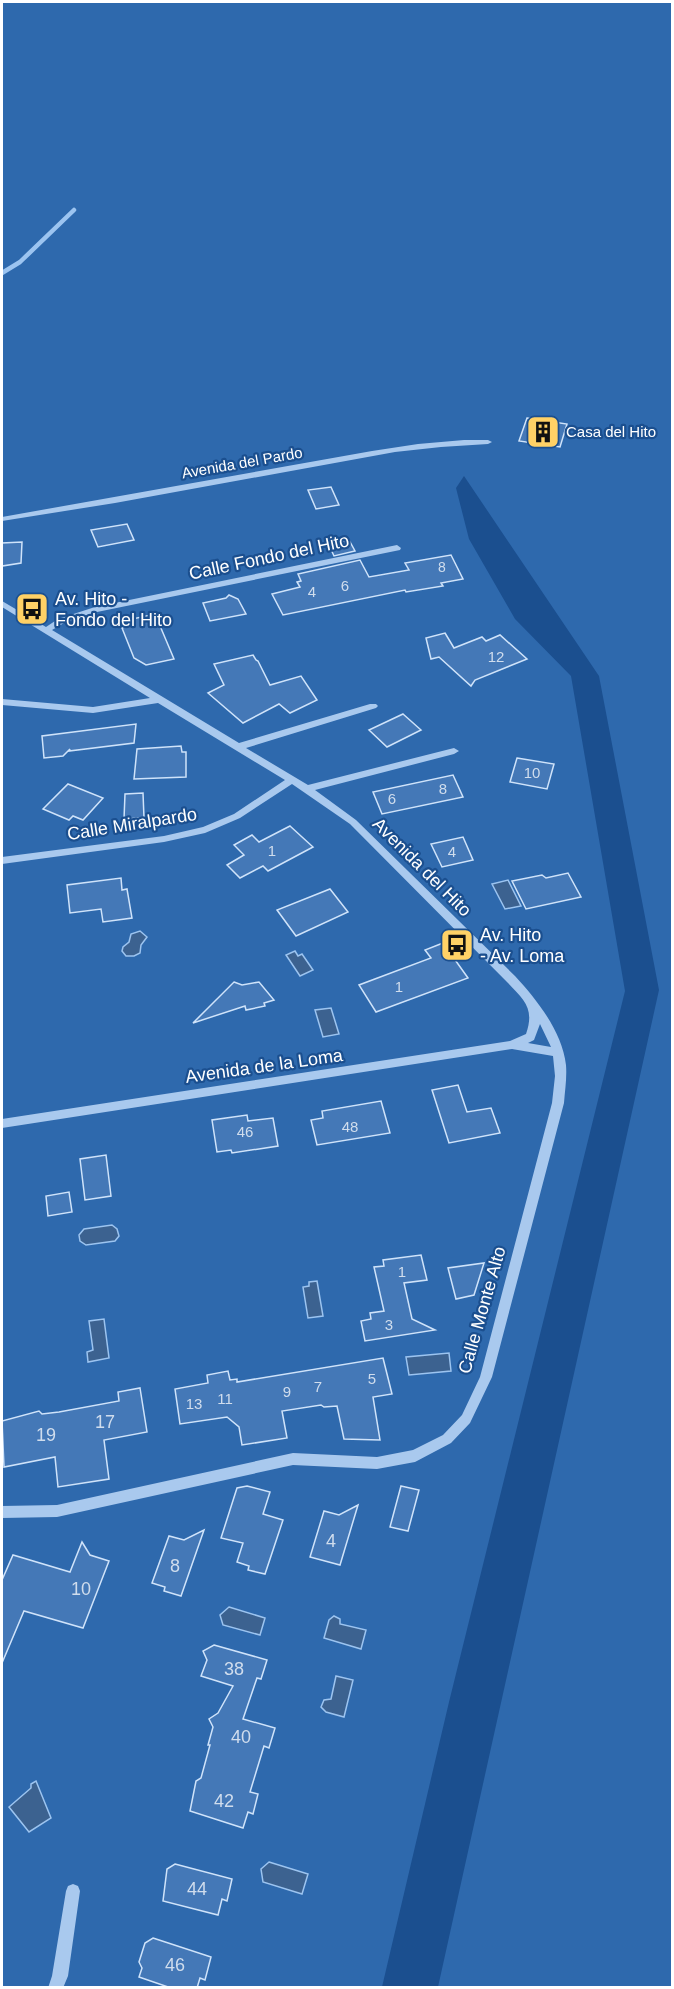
<svg xmlns="http://www.w3.org/2000/svg" width="674" height="1989" viewBox="0 0 674 1989" font-family="Helvetica,sans-serif">
  <rect width="100%" height="100%" fill="#1b4f8f"/>
  <!-- green -->
  <polygon fill="#2e69ad" points="2,2 672,2 672,1987 438,1987 659,990 599,676 464,476 456,488 469,539 515,619 571,676 625,991 449,1702 382,1987 2,1988"/>
  <!-- water -->
  <g fill="#3c6290" stroke="#9cc4f0" stroke-width="1.5">
    <polygon points="508,880 521,906 505,909 492,884"/>
    <polygon points="140,931 147,937 141,945 140,953 134,956 126,956 122,951 123,947 129,942 131,934"/>
    <polygon points="295,951 298,956 302,954 313,970 300,976 286,955"/>
    <polygon points="331,1008 339,1034 323,1037 315,1010"/>
    <polygon points="112,1225 117,1229 119,1236 115,1241 86,1245 80,1241 79,1235 84,1229"/>
    <polygon points="317,1281 323,1316 308,1318 303,1287 309,1286 309,1282"/>
    <polygon points="104,1319 109,1358 88,1362 87,1352 93,1350 89,1321"/>
    <polygon points="449,1353 451,1371 409,1375 406,1357"/>
    <polygon points="229,1607 265,1618 260,1635 223,1625 220,1615"/>
    <polygon points="334,1616 340,1619 340,1624 366,1630 361,1649 324,1638 329,1620"/>
    <polygon points="336,1676 353,1680 344,1717 326,1712 321,1707 324,1700 331,1699"/>
    <polygon points="36,1781 51,1818 29,1832 9,1807 31,1788 31,1784"/>
    <polygon points="269,1862 308,1874 302,1894 263,1882 261,1869"/>
  </g>
  <g fill="none" stroke-linecap="round" stroke-linejoin="round">
    <!-- stream -->
    <polyline stroke="#9cc4f0" stroke-width="4.5" points="2,273 20,262 74,210"/>
  </g>
  <!-- building -->
  <g fill="#4478b7" stroke="#cfe3fa" stroke-width="1.5">
    <polygon points="527,418 567,424 560,447 519,441"/>
    <polygon points="331,487 339,505 316,509 308,490"/>
    <polygon points="127,524 134,540 98,547 91,530"/>
    <polygon points="349,540 355,551 334,556 329,545"/>
    <polygon points="22,542 21,563 2,566 2,543"/>
    <polygon points="451,555 463,579 441,583 443,586 406,592 405,590 283,615 272,594 300,587 297,582 301,581 298,574 360,560 369,577 409,570 405,563"/>
    <polygon points="229,595 238,599 246,614 210,621 203,603 226,598"/>
    <polygon points="155,614 174,659 146,665 134,658 122,628 125,627 123,621"/>
    <polygon points="445,633 454,648 482,637 486,641 500,635 527,659 475,680 471,686 439,657 431,659 426,638"/>
    <polygon points="253,655 256,660 258,661 270,685 301,676 317,700 290,713 279,704 243,723 208,693 224,685 214,664"/>
    <polygon points="403,714 421,730 387,747 369,730"/>
    <polygon points="136,724 134,743 69,751 70,749 63,756 44,758 42,736"/>
    <polygon points="181,746 182,752 186,752 186,777 134,779 137,749"/>
    <polygon points="517,758 554,764 547,789 510,782"/>
    <polygon points="453,775 463,797 382,814 373,792"/>
    <polygon points="68,784 103,798 83,820 73,816 69,820 43,809"/>
    <polygon points="143,793 144,818 124,819 125,794"/>
    <polygon points="290,826 313,847 268,871 263,866 240,878 227,865 244,855 234,845 252,835 259,842"/>
    <polygon points="463,837 473,860 442,867 431,844"/>
    <polygon points="568,873 581,897 526,909 512,881 542,875 546,878"/>
    <polygon points="121,878 122,890 127,889 132,918 103,922 101,909 70,913 67,885"/>
    <polygon points="330,889 348,912 296,936 277,910"/>
    <polygon points="443,943 468,978 376,1012 359,985 431,958 425,950"/>
    <polygon points="234,982 242,985 259,982 274,1000 264,1003 265,1006 246,1010 245,1006 193,1023"/>
    <polygon points="458,1085 467,1112 491,1108 500,1133 449,1143 432,1090"/>
    <polygon points="381,1101 390,1133 317,1145 311,1120 323,1118 322,1111"/>
    <polygon points="247,1115 248,1121 273,1118 278,1146 232,1153 231,1150 217,1152 212,1120"/>
    <polygon points="106,1155 111,1196 85,1200 80,1159"/>
    <polygon points="69,1192 72,1212 48,1216 46,1196"/>
    <polygon points="421,1255 427,1280 404,1283 412,1319 435,1330 365,1341 361,1321 371,1319 370,1313 384,1311 374,1267 384,1266 383,1260"/>
    <polygon points="484,1263 474,1295 456,1299 448,1268"/>
    <polygon points="383,1358 392,1394 373,1397 380,1440 344,1439 337,1406 324,1407 321,1405 282,1411 287,1438 242,1445 239,1427 227,1417 180,1424 175,1389 208,1383 207,1375 228,1371 230,1380 237,1379 237,1382"/>
    <polygon points="140,1388 147,1432 104,1440 109,1479 58,1487 55,1457 4,1467 2,1421 39,1411 42,1414 59,1412 119,1401 118,1392"/>
    <polygon points="247,1486 270,1492 263,1514 283,1520 265,1574 248,1570 249,1566 237,1562 243,1543 221,1538 237,1488"/>
    <polygon points="401,1486 419,1490 408,1531 390,1527"/>
    <polygon points="358,1505 340,1565 310,1557 324,1511 339,1515"/>
    <polygon points="204,1530 181,1596 164,1591 165,1587 152,1583 169,1536 184,1540"/>
    <polygon points="82,1542 90,1555 109,1561 83,1628 24,1611 2,1663 2,1580 13,1555 70,1572"/>
    <polygon points="214,1645 267,1660 261,1679 257,1678 243,1719 275,1728 269,1748 264,1746 250,1792 258,1794 253,1814 248,1812 243,1828 190,1811 196,1781 201,1778 210,1745 208,1745 213,1727 209,1719 218,1713 233,1686 201,1676 207,1660 203,1651"/>
    <polygon points="175,1864 232,1879 227,1901 222,1899 218,1915 163,1901 167,1869"/>
    <polygon points="153,1938 211,1957 205,1980 200,1978 197,1988 171,1988 139,1977 142,1968 139,1962 145,1943"/>
  </g>
  <g fill="none" stroke-linecap="round" stroke-linejoin="round">
    <!-- minor -->
    <g fill="#a9c9ee" fill-rule="evenodd">
      <polygon points="464,440 488,440 492,442 488,444 441,447 395,452 115,503 2,521 2,517 372,451 418,444"/>
      <path d="M397,545l4,3 -1,2 -303,62 -33,11 -12,7 187,113 131,-39h6l2,2 -2,2 -130,40 62,37 146,-37 5,3 -5,3 -139,36 41,30 159,156c22,24 47,55 51,89 1,13 -1,25 -2,38l-72,274 -22,46 -19,20 -36,19 -38,7 -84,-4 -236,52 -55,1v-12l55,-1 236,-52 84,4 36,-7 30,-15 19,-20 18,-38 72,-274 3,-27 -2,-20 -41,-7 -510,79v-9l508,-78 16,-7c9,-26 -2,-34 -19,-52l-157,-158 -58,-40 -52,34 -35,15 -41,9 -162,22v-7l162,-21 39,-9 31,-13 51,-34 -127,-77 -65,10 -91,-8v-6l91,8 57,-9 -148,-91v-6l44,26 12,-8 37,-12zM540,1024l11,23 -23,-4 6,-3z"/>
      <polygon points="73,1884 78,1886 80,1891 68,1976 63,1988 48,1988 52,1976 66,1891 68,1886"/>
    </g>
  </g>
  <!-- icons -->
  <defs>
    <g id="building-square" transform="scale(1.725)"><rect x="-9" y="-9" width="18" height="18" rx="4" fill="#ffd166" stroke="#1b4f8f"/><path d="M-4-6H4V6H1V3H-1V6H-4ZM-2.5-4.3h1.7v1.8h-1.7ZM.8-4.3h1.7v1.8H.8ZM-2.5-1h1.7V.8h-1.7ZM.8-1h1.7V.8H.8Z" fill="#111"/></g>
    <g id="bus-square" transform="scale(1.725)"><rect x="-9" y="-9" width="18" height="18" rx="4" fill="#ffd166" stroke="#1b4f8f"/><path d="M-5-6H5V4H4V6H2V4H-2V6H-4V4H-5ZM-3.5-4V0h7V-4ZM-3.5 1.2v1.5H-2V1.2ZM2 1.2v1.5H3.5V1.2Z" fill="#111"/></g>
  </defs>
  <g fill-rule="evenodd">
    <use href="#building-square" x="543" y="432"/>
    <use href="#bus-square" x="32" y="609"/>
    <use href="#bus-square" x="457" y="945"/>
  </g>
  <g text-anchor="middle" stroke-width="4.5" stroke-linejoin="round" paint-order="stroke">
    <!-- far-number labels -->
    <g font-size="14" fill="#d0dded">
      <text x="442" y="572">8</text>
    </g>
    <!-- far-poi labels -->
    <g font-size="15" fill="#fff" stroke="#1b4f8f" text-anchor="start">
      <text x="566" y="437">Casa del Hito</text>
    </g>
    <!-- far-street labels -->
    <g font-size="15" fill="#fff" stroke="#1b4f8f">
      <text transform="translate(242 463) rotate(-10)" y="5">Avenida del Pardo</text>
    </g>
    <!-- number labels -->
    <g font-size="15" fill="#d0dded">
      <text x="345" y="591">6</text>
      <text x="312" y="597">4</text>
      <text x="496" y="662">12</text>
      <text x="532" y="778">10</text>
      <text x="443" y="794">8</text>
      <text x="392" y="804">6</text>
      <text x="272" y="856">1</text>
      <text x="452" y="857">4</text>
      <text x="399" y="992">1</text>
      <text x="350" y="1132">48</text>
      <text x="245" y="1137">46</text>
      <text x="402" y="1277">1</text>
      <text x="389" y="1330">3</text>
      <text x="372" y="1384">5</text>
      <text x="318" y="1392">7</text>
      <text x="287" y="1397">9</text>
      <text x="225" y="1404">11</text>
      <text x="194" y="1409">13</text>
    </g>
    <!-- street labels -->
    <g font-size="18" fill="#fff" stroke="#1b4f8f">
      <text transform="translate(269 557) rotate(-12)" y="6">Calle Fondo del Hito</text>
      <text transform="translate(132 824) rotate(-9)" y="6">Calle Miralpardo</text>
      <text transform="translate(422 867) rotate(45)" y="6">Avenida del Hito</text>
      <text transform="translate(264 1066) rotate(-8)" y="6">Avenida de la Loma</text>
      <text transform="translate(482 1310) rotate(-74)" y="6">Calle Monte Alto</text>
    </g>
    <!-- poi labels -->
    <g font-size="18" fill="#fff" stroke="#1b4f8f" text-anchor="start">
      <text x="55" y="605">Av. Hito -<tspan x="55" dy="21">Fondo del Hito</tspan></text>
      <text x="480" y="941">Av. Hito<tspan x="480" dy="21">- Av. Loma</tspan></text>
    </g>
    <!-- near-number labels -->
    <g font-size="18" fill="#d0dded">
      <text x="105" y="1428">17</text>
      <text x="46" y="1441">19</text>
      <text x="331" y="1547">4</text>
      <text x="175" y="1572">8</text>
      <text x="81" y="1595">10</text>
      <text x="234" y="1675">38</text>
      <text x="241" y="1743">40</text>
      <text x="224" y="1807">42</text>
      <text x="197" y="1895">44</text>
      <text x="175" y="1971">46</text>
    </g>
  </g>
  <!-- border -->
  <rect width="674" height="1989" fill="none" stroke="#ffffff" stroke-width="6"/>
</svg>
